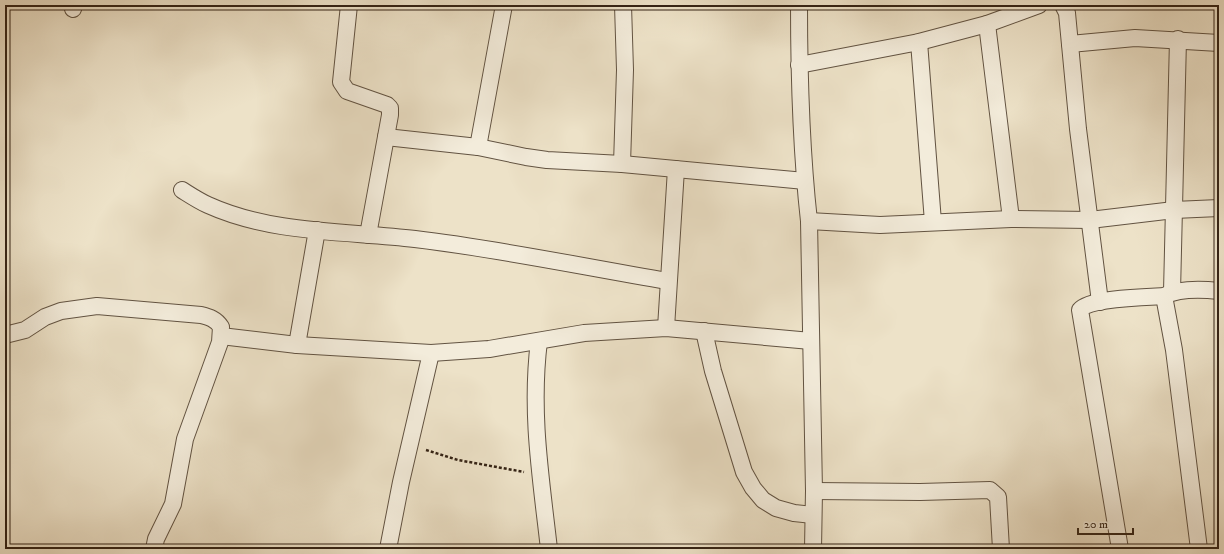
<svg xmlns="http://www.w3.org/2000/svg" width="1224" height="554" viewBox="0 0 1224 554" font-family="'IM FELL DW Pica',serif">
  <rect width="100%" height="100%" fill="#ede2c8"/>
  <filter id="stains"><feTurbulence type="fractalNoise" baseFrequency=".005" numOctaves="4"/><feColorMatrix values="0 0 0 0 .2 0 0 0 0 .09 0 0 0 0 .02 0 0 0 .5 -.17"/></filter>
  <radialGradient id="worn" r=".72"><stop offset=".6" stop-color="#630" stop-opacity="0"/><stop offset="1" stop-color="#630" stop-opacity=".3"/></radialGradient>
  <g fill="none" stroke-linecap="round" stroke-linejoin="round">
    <!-- street casing -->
    <g stroke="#625342" stroke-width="18">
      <g id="street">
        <polyline points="349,5 341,82 347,91 387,105 390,108 390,115 368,235"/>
        <path d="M799,5c0,72 2,144 10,216l5,270 -1,58"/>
        <polyline points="1063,5 1067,13 1078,129 1100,302"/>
        <polyline points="73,9 74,5"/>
        <polyline points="987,24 1011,219"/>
        <polyline points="919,42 933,222"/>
        <polyline points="1070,44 1135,38 1219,43"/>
        <polyline points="799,65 919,42 987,24 1039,5"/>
        <polyline points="386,137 478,147 526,157 547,160 622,164 805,181"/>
        <polyline points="478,147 504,5"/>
        <polyline points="622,164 625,70 623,5"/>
        <path d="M182,190c8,5 17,11 26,15 64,29 139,26 207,34 85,10 169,28 253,42"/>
        <polyline points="809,221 880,225 1011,219 1090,220 1174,210 1219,208"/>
        <polyline points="1172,292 1178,39"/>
        <polyline points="1164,296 1174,350 1199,549"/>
        <polyline points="666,328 676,169"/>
        <polyline points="704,331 713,371 744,472 753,488 763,500 776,508 794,513 813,515"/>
        <path d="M5,335l20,-5 20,-13 16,-6 36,-5 104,9c8,2 15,4 20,12l-1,15 -35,97 -12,65 -17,35 -2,10"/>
        <polyline points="221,336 297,345 431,353 489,349 584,333 666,328 811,341"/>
        <path d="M539,341c-9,72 2,137 10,208"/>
        <polyline points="297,345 317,230"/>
        <polyline points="814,491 920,492 990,490 998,497 1001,549"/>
        <polyline points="388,549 401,482 431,353"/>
        <path d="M1120,549l-40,-239c9,-12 67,-13 84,-14 16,-8 37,-7 55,-5"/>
      </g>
    </g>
    <!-- path -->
    <polyline stroke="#342315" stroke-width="2.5" stroke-dasharray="3 2" stroke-linecap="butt" points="426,450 458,460 524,472"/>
    <!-- street -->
    <use href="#street" stroke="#f3ecdb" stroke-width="16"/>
  </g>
  <!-- margin -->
  <rect width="1224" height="554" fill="none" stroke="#ede2c8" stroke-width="20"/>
  <rect x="6" y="6" width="1212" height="542" fill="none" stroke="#342315" stroke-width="2"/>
  <rect x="10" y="10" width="1204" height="534" fill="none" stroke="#342315"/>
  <!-- scale -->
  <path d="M1078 528v6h55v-6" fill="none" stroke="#342315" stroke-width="2"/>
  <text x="1084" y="528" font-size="12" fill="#342315" stroke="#f3ecdb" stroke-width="3" paint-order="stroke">20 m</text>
  <rect width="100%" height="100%" filter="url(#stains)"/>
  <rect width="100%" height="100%" fill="url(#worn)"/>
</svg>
